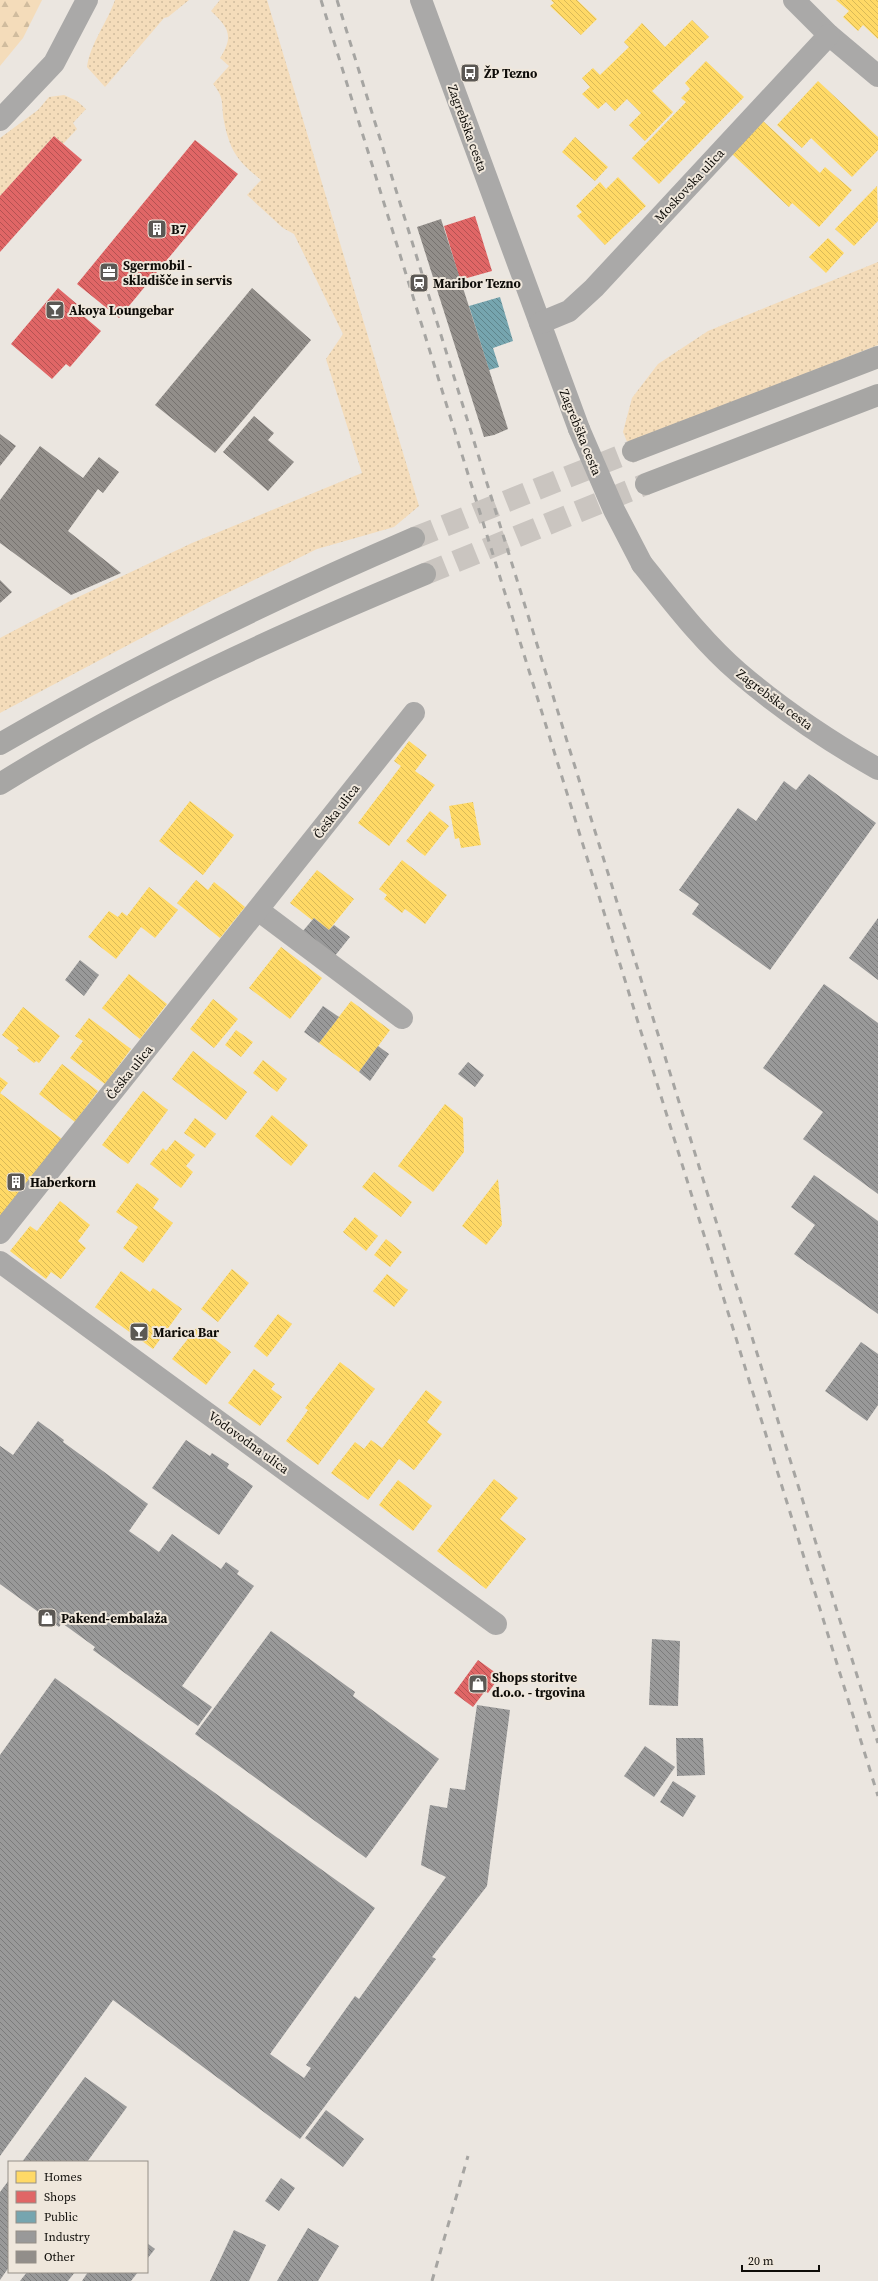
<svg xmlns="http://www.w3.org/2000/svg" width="878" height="2281" viewBox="0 0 878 2281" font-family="'Source Serif 4',serif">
  <defs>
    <pattern id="grass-dots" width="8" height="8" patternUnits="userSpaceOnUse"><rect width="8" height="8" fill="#f4dcba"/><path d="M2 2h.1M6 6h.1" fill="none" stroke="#d0bc9e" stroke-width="1.8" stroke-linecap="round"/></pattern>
    <pattern id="forest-firs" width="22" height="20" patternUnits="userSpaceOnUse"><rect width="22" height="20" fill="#f4dcba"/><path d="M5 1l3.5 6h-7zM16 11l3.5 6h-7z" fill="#d0bc9e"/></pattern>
    <pattern id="homes-back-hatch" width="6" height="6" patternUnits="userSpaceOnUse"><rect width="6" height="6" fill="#ffd966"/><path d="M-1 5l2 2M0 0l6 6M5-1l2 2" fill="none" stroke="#d9b957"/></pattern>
    <pattern id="shops-back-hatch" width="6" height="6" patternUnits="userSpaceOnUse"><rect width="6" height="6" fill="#e06666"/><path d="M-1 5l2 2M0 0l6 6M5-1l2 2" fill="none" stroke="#b45252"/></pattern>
    <pattern id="public-back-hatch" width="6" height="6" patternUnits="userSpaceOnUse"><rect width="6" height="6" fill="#76a5af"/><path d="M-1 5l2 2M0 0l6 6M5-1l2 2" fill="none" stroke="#5f858c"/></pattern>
    <pattern id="industry-back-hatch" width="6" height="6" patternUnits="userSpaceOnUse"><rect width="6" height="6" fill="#999"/><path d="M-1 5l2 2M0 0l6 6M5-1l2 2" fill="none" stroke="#7b7b7b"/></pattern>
    <pattern id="building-back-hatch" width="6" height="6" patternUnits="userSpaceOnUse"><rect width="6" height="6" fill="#928e8a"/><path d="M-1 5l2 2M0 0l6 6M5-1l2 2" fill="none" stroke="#76726f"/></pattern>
  </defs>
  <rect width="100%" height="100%" fill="#ebe6e0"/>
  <!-- grass -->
  <g fill="url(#grass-dots)">
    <path d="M115,0h74l-21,17 -4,1 -59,69 -18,-20c3,-23 20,-44 28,-67z"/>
    <path d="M220,0h47l152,506 -25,21 -77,22 -106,52 -211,112v-75l72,-38 120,-57 170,-70 -36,-114 17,-25 -49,-100 -11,-6 -36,-33 14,-15c-23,-19 -31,-28 -37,-59 -3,-17 1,-23 -11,-37l16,-18 -9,-8c14,-22 9,-30 -9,-47z"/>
    <polygon points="64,95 77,101 86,109 73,123 77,129 63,144 54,136 0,196 0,138 38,110 49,97"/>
    <polygon points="878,262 878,345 628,444 623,432 632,398 658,364 708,331"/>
  </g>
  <!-- forest -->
  <polygon fill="url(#forest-firs)" points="0,0 42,0 23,38 0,66"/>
  <!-- homes -->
  <g fill="url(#homes-back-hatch)">
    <polygon points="551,0 577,0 597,19 581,35 550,6 554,3"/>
    <polygon points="836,0 878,0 878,39 863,25 858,31 843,17 849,11"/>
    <polygon points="692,20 709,37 652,91 673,112 645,141 629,125 641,113 627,99 615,111 606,102 598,109 582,94 590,87 582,78 593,68 600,75 629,47 624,42 642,23 665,47"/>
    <polygon points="706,61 744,97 659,184 632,158 686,102 681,98 690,89 685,83"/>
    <polygon points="818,81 878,137 878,150 852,177 811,138 802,148 777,125"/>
    <polygon points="763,121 820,173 825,167 852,190 819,227 792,203 789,207 732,154"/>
    <polygon points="575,137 608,167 595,181 562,152"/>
    <polygon points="618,177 646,206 605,245 577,216 582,212 576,206 600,182 606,189"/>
    <polygon points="877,186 878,221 854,246 835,229"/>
    <polygon points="828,238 844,253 826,273 809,257"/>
    <polygon points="409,741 427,755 415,771 435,785 389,846 358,823 401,766 394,761"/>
    <polygon points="190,801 234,835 203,875 159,841"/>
    <polygon points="473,802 481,845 461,848 459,838 455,839 449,806"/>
    <polygon points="430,811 449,826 425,856 406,841"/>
    <polygon points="402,860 447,895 425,924 405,909 402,913 384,899 387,895 379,889"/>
    <polygon points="317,870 354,899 329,930 314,918 312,920 290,903"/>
    <polygon points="196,880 208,890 214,882 245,907 220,938 177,903"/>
    <polygon points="149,887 178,910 155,938 141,927 116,959 88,937 109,911 118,917 122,912 127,916"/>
    <polygon points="281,947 322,978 290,1019 249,988"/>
    <polygon points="129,974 167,1004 140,1039 102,1008"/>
    <polygon points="213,999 238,1019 214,1048 190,1029"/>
    <polygon points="351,1001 390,1030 359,1072 319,1043"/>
    <polygon points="23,1007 60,1036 39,1063 36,1061 34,1063 17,1050 19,1048 2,1035"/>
    <polygon points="89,1018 131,1049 105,1084 70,1058 83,1041 75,1036"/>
    <polygon points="236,1030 253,1042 241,1057 225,1045"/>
    <polygon points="193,1051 247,1092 226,1120 172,1079"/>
    <polygon points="263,1060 287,1079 277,1092 253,1073"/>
    <polygon points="62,1064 98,1091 75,1122 39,1094"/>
    <polygon points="0,1077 8,1083 0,1093 62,1139 0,1224"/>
    <polygon points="143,1091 168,1110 128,1164 102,1145"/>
    <polygon points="445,1104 463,1118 464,1152 433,1192 398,1166"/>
    <polygon points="272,1115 308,1145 291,1166 255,1136"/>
    <polygon points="195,1118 216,1134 205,1148 184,1133"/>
    <polygon points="175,1140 195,1155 186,1166 193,1172 181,1188 150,1164 163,1148 166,1151"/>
    <polygon points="374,1172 412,1202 401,1217 362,1187"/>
    <polygon points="498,1179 502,1225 486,1245 462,1226"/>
    <polygon points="137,1183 159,1199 153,1208 173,1223 143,1263 123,1248 138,1227 116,1212"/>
    <polygon points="60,1201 90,1225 78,1241 86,1248 61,1279 51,1272 46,1279 10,1251 30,1226 37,1231"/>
    <polygon points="355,1217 378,1236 366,1251 343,1232"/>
    <polygon points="386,1239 402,1252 390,1267 374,1255"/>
    <polygon points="232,1269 249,1283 218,1322 201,1309"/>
    <polygon points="121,1271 150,1292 153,1288 182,1309 153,1349 95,1307"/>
    <polygon points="387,1274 408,1290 394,1307 373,1291"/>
    <polygon points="278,1314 292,1324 267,1357 254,1346"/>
    <polygon points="198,1326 231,1352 206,1385 172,1359"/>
    <polygon points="340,1362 375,1389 318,1465 286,1441 308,1410 305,1408"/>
    <polygon points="254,1369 275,1384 271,1389 282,1397 260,1426 228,1403"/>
    <polygon points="426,1390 442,1402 427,1422 442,1434 414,1470 399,1459 368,1500 331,1473 355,1442 364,1449 371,1440 382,1448"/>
    <polygon points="494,1479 518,1498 500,1519 526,1539 486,1589 437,1551"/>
    <polygon points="398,1480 432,1506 413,1531 379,1505"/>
  </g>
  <!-- shops -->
  <g fill="url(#shops-back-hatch)">
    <polygon points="54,136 82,160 0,252 0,196"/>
    <polygon points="195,140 238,174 119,318 77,284"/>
    <polygon points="475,216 492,271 460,280 444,226"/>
    <polygon points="58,288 78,305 75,309 101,331 70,367 66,364 52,379 11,344"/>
    <polygon points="478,1660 500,1676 488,1693 485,1691 473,1707 454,1693"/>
  </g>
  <!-- public -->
  <polygon fill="url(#public-back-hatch)" points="500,297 513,341 493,348 499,367 489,370 469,306"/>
  <!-- industry -->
  <g fill="url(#industry-back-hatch)">
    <polygon points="809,774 876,823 770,970 692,914 699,904 679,890 738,808 756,821 784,781 796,790"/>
    <polygon points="314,918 329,930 334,925 350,937 334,957 302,932"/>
    <polygon points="878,918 878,980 849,958"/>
    <polygon points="80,960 99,975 84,996 65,980"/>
    <polygon points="824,984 878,1023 878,1194 803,1139 823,1112 763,1068"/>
    <polygon points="323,1006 339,1017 319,1043 304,1032"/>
    <polygon points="378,1046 389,1054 370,1081 359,1072"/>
    <polygon points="468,1062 484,1075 475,1087 458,1074"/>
    <polygon points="814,1175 878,1221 878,1314 794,1254 815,1225 791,1207"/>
    <polygon points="861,1342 878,1354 878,1405 867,1421 825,1391"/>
    <polygon points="38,1421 64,1440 63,1442 148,1504 129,1531 159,1552 172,1534 221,1569 226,1562 239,1571 237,1574 254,1586 182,1686 212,1707 198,1726 93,1650 95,1647 62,1623 59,1627 0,1584 0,1446 13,1455"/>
    <polygon points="186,1440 210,1456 212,1453 229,1464 227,1468 253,1486 219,1535 152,1488"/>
    <polygon points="271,1631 355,1692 353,1696 439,1759 366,1858 195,1734"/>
    <polygon points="652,1639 680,1641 678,1706 649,1705"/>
    <polygon points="55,1678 375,1908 270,2054 304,2078 311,2068 306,2065 355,1996 359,1999 446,1877 421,1865 430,1805 447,1808 450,1788 465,1790 477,1705 510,1710 487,1886 432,1957 436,1959 300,2139 113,2000 0,2156 0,1755"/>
    <polygon points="676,1738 703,1738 705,1775 677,1776"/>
    <polygon points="645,1746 675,1767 654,1797 624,1776"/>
    <polygon points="673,1781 696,1796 683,1817 660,1802"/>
    <polygon points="85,2077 127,2107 87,2162 22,2162"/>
    <polygon points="326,2110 364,2139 343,2167 305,2138"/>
    <polygon points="281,2178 295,2188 279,2211 265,2201"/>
    <polygon points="9,2180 9,2267 0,2280 0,2192"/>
    <polygon points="308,2228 339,2246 318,2281 277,2281"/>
    <polygon points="234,2230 266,2245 249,2281 210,2281"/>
    <polygon points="147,2243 155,2249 147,2259"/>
    <polygon points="27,2272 75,2272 68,2281 20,2281"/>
    <polygon points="88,2272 138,2272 131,2281 82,2281"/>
  </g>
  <!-- building -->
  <g fill="url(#building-back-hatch)">
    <polygon points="441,219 508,429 494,435 484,437 417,227"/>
    <polygon points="252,288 311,340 215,453 155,405"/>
    <polygon points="254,416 274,433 268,440 294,462 268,491 223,452"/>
    <polygon points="0,434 16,446 0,466"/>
    <polygon points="40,446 83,478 99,457 119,472 103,493 98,489 68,531 121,573 71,595 0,543 0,500"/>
    <polygon points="0,580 12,592 0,603"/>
  </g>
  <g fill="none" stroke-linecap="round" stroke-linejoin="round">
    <!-- highway-tunnel -->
    <g stroke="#cac5c0" stroke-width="22" stroke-dasharray="22 11" stroke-linecap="butt">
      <polyline points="414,538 633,451"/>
      <polyline points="425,574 646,484"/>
    </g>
    <!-- minor -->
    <g stroke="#aaa9a8" stroke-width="22">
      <polyline points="421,0 579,429"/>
      <polyline points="794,0 829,35 878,76"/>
      <polyline points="0,120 54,63 87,0"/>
      <polyline points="540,323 569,311 594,288 829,35"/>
      <path d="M642,564c30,37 60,77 96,108 43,37 91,69 140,97"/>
      <polyline points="258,910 402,1018"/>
      <polyline points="0,1233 414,713"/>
      <polyline points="0,1262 496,1624"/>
    </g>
    <!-- highway -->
    <g stroke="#a7a6a4" stroke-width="22">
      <polyline points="633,451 878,357"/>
      <polyline points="646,484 878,395"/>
      <path d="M0,744c134,-78 272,-145 414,-206"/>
      <path d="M0,784c134,-84 279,-149 425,-210"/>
    </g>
    <!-- rail -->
    <g stroke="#a6a5a2" stroke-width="3" stroke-dasharray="7 7" stroke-linecap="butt">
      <polyline points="321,0 878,1796"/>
      <polyline points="337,0 878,1743"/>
      <polyline points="432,2281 468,2156"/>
    </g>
    <!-- minor-bridge -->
    <polyline stroke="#aaa9a8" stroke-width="22" points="579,429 614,510 642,564"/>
  </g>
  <!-- icons -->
  <defs>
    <g id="bus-square" transform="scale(1)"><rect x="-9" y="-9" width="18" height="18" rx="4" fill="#5b5854" stroke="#efe7dc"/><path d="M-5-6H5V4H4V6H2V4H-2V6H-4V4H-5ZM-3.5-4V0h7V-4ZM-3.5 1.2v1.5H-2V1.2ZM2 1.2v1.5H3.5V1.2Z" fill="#fff"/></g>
    <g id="building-square" transform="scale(1)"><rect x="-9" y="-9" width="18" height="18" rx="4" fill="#5b5854" stroke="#efe7dc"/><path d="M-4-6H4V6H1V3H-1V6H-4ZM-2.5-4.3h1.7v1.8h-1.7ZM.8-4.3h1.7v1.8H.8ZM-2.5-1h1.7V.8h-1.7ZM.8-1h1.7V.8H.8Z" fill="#fff"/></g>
    <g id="office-square" transform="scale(1)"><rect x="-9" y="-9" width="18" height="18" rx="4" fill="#5b5854" stroke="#efe7dc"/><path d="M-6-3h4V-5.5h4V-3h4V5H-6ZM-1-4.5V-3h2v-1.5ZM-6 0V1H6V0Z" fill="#fff"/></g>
    <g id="station-square" transform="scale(1)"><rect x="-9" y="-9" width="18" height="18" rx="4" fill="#5b5854" stroke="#efe7dc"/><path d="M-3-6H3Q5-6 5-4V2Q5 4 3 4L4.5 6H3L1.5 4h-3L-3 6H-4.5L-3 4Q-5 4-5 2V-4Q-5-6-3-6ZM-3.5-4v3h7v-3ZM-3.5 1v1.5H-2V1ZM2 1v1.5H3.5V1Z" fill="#fff"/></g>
    <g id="bar-square" transform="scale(1)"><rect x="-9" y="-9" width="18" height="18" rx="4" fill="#5b5854" stroke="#efe7dc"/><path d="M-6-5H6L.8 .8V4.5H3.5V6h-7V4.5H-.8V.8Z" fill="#fff"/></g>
    <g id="shop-square" transform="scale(1)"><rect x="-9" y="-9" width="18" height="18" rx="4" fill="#5b5854" stroke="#efe7dc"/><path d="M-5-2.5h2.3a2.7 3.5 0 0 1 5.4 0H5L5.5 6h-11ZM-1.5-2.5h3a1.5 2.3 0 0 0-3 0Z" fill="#fff"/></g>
  </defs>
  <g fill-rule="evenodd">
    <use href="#bus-square" x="470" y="73"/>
    <use href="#building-square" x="157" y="229"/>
    <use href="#office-square" x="109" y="272"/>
    <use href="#station-square" x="419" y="283"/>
    <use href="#bar-square" x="55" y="310"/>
    <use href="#building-square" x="16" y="1182"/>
    <use href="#bar-square" x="139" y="1332"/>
    <use href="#shop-square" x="47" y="1618"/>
    <use href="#shop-square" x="478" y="1684"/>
  </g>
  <g text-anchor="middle" stroke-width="4" stroke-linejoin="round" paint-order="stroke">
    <!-- poi labels -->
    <g font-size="13" font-weight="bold" fill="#0e0c08" stroke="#efe7dc" text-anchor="start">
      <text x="484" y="78">ŽP Tezno</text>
      <text x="171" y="234">B7</text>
      <text x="123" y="270">Sgermobil -<tspan x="123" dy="15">skladišče in servis</tspan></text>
      <text x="433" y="288">Maribor Tezno</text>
      <text x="69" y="315">Akoya Loungebar</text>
      <text x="30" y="1187">Haberkorn</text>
      <text x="153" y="1337">Marica Bar</text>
      <text x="61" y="1623">Pakend-embalaža</text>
      <text x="492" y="1682">Shops storitve<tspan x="492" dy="15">d.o.o. - trgovina</tspan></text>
    </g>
    <!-- street labels -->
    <g font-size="13" fill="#0e0c08" stroke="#efe7dc">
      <text transform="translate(468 128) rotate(70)" y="5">Zagrebška cesta</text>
      <text transform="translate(689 185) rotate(-47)" y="5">Moskovska ulica</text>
      <text transform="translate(581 432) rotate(68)" y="5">Zagrebška cesta</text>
      <text transform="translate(775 699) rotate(37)" y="5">Zagrebška cesta</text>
      <text transform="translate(336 811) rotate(-52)" y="5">Češka ulica</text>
      <text transform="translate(129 1072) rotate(-51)" y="5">Češka ulica</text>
      <text transform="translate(249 1442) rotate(36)" y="5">Vodovodna ulica</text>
    </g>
  </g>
  <!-- legend -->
  <rect x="8" y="2161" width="140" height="112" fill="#efe7dc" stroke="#958f87"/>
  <rect x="16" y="2171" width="20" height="12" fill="#ffd966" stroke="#958f87"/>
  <text x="44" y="2181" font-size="12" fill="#0e0c08">Homes</text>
  <rect x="16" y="2191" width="20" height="12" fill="#e06666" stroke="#958f87"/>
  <text x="44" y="2201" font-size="12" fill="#0e0c08">Shops</text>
  <rect x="16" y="2211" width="20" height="12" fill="#76a5af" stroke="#958f87"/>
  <text x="44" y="2221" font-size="12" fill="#0e0c08">Public</text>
  <rect x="16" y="2231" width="20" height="12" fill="#999999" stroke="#958f87"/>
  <text x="44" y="2241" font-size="12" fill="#0e0c08">Industry</text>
  <rect x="16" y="2251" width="20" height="12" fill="#928e8a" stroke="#958f87"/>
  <text x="44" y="2261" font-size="12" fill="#0e0c08">Other</text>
  <!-- scale -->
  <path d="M742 2265v6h77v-6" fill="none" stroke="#0e0c08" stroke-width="2"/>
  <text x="748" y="2265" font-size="12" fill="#0e0c08" stroke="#efe7dc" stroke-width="3" paint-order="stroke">20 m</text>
</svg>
